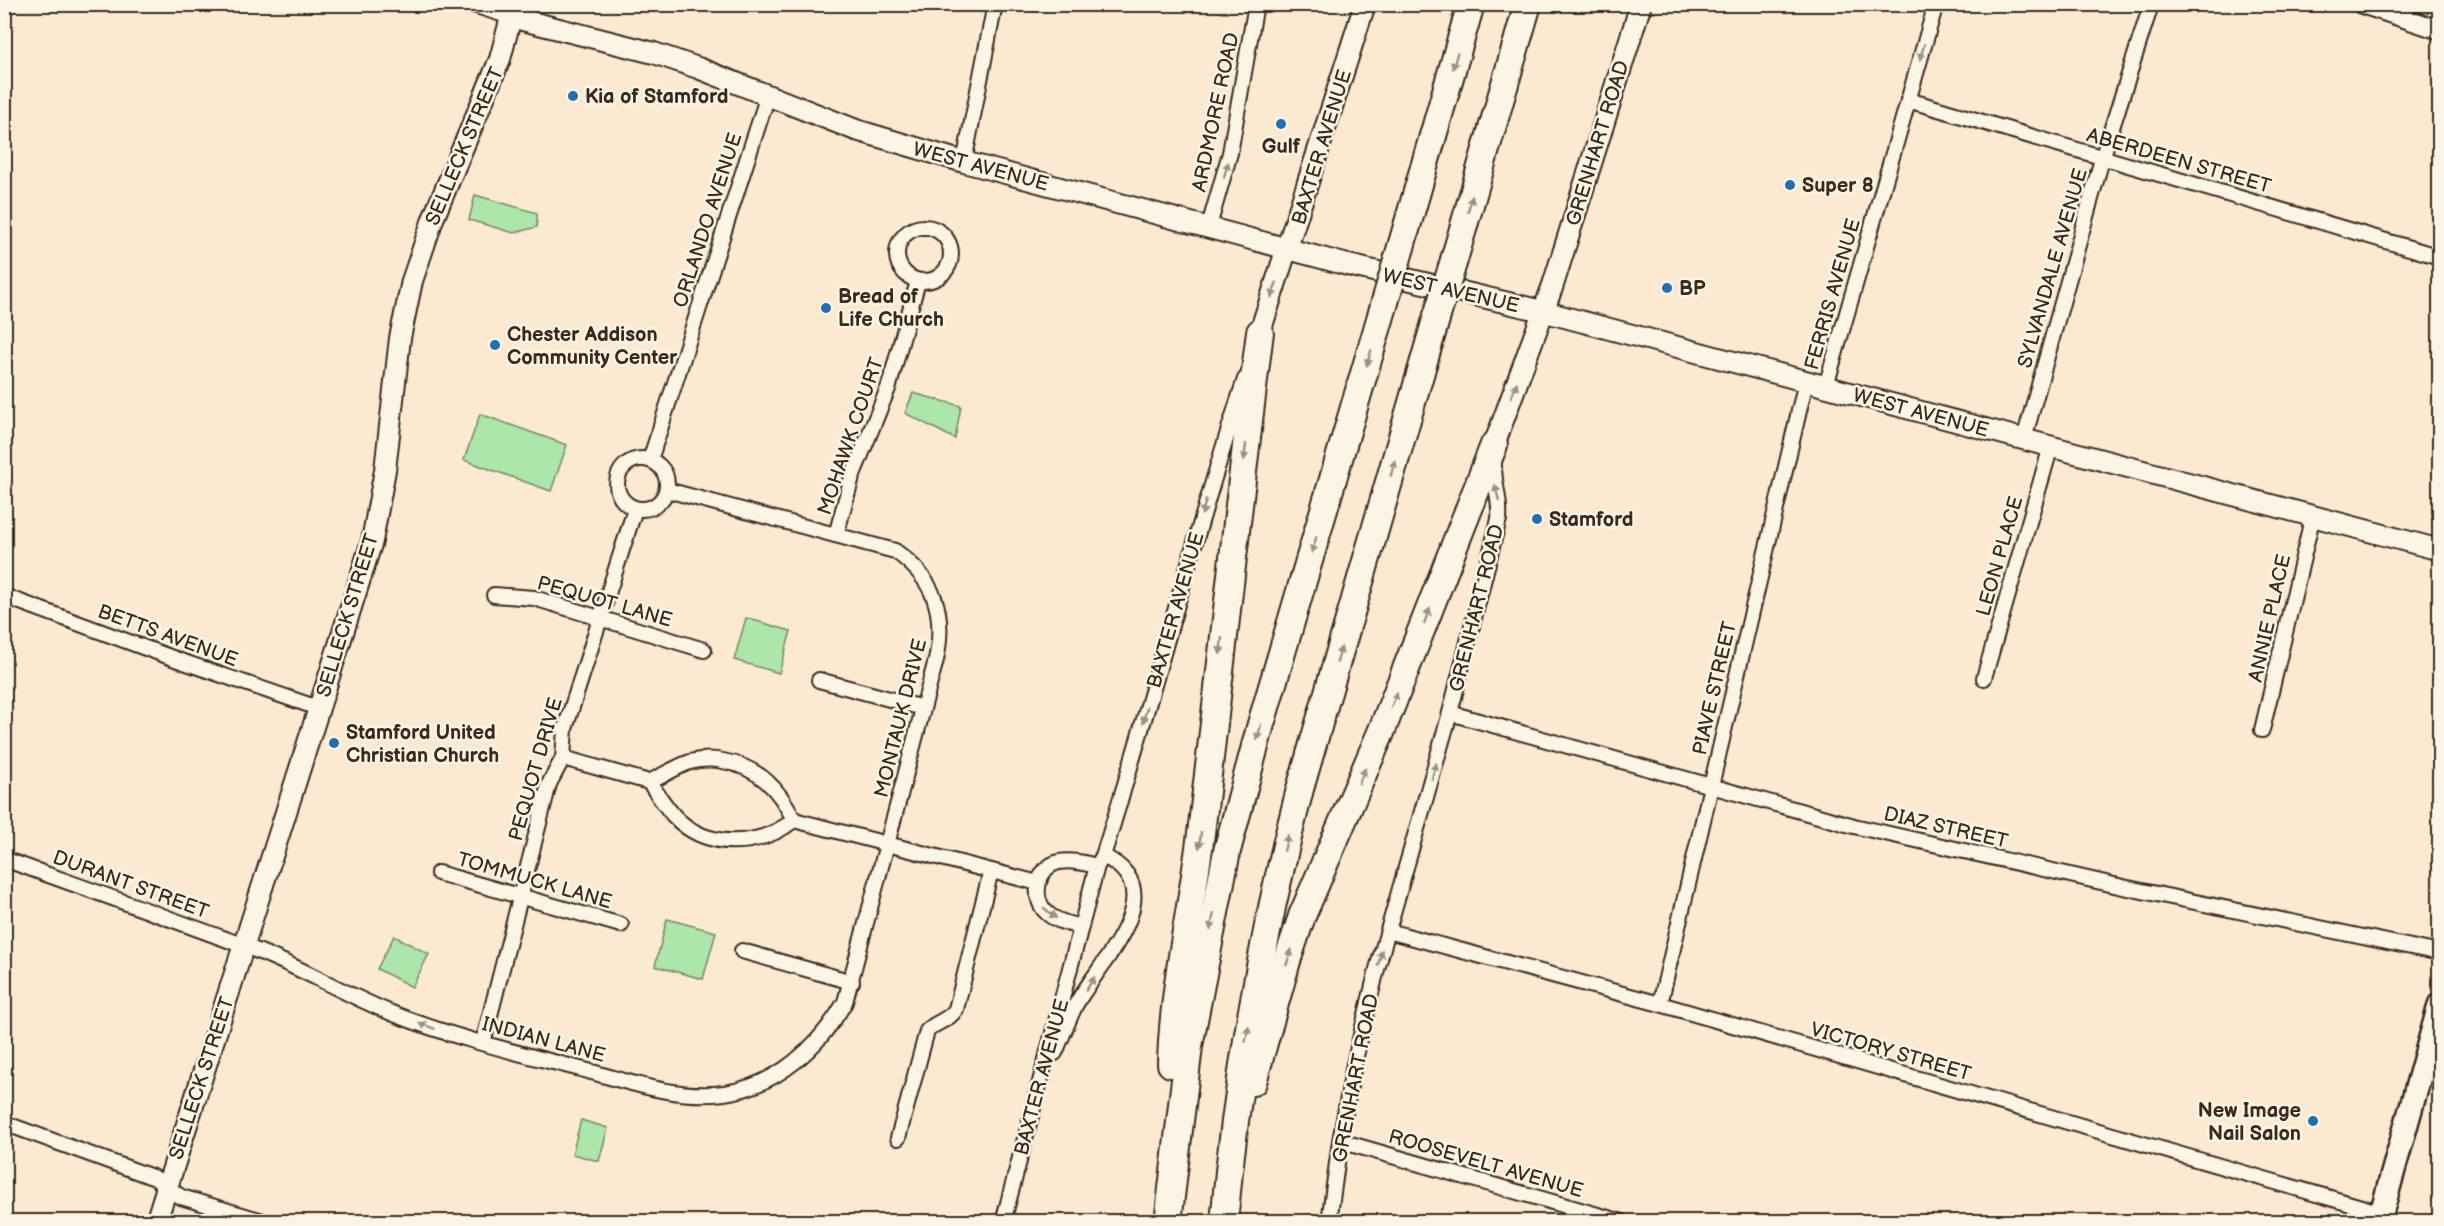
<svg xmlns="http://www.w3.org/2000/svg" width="2444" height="1226" viewBox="0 0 2444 1226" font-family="'Balsamiq Sans',sans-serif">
  <rect width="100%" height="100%" fill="#fbe9d2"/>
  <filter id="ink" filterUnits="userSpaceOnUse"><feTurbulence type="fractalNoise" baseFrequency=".0167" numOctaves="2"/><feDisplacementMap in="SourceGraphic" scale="12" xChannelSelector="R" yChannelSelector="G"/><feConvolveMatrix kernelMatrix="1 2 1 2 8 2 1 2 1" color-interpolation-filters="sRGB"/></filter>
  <g filter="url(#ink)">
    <!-- green -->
    <g fill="#ace6aa" stroke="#748864" stroke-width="1.5">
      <polygon points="475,195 537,213 537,227 514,233 469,220"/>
      <polygon points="913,393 961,406 955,439 905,413"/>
      <polygon points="480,414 567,445 551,491 464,460"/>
      <polygon points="746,618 791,631 779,673 734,660"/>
      <polygon points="667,919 716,932 703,979 655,966"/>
      <polygon points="394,936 429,954 412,987 377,969"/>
      <polygon points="581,1120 608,1128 599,1161 572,1154"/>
    </g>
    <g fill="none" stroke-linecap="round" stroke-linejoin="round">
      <!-- minor casing -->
      <g stroke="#3b2a1e" stroke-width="18">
        <g id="minor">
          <polyline points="470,4 511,17"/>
          <polyline points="1908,100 2440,257"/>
          <polyline points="964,162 995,4"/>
          <polyline points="1209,226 1230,153 1256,4"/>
          <circle cx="924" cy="254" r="27"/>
          <polyline points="1826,386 1936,4"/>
          <polyline points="2024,439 2102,159 2151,5"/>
          <circle cx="642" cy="484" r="25"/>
          <polyline points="650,460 768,95"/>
          <polyline points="836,535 852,477 889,386 918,281"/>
          <polyline points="494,595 534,598 704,650"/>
          <polyline points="4,596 178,660 318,708"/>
          <polyline points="1984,678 2051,446"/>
          <polyline points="819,680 923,708"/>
          <polyline points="1450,713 1854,826 2123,887 2440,953"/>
          <polyline points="2262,730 2313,515"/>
          <polyline points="563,758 649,782"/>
          <path d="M649,782c13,-6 27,-15 41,-20 11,-3 22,-3 33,-1 35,6 56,27 71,59"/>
          <path d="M649,782c8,11 16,24 25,34 33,35 86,31 120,4"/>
          <polyline points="794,820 1038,883"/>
          <path d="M4,859c86,31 171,61 256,93 46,18 88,44 134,62 63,25 129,40 194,57 44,12 90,28 136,22 53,-7 95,-46 121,-91l91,-342c10,-47 -1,-81 -41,-109l-228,-61"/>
          <polyline points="438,873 621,925"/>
          <path d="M1081,927c-12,-3 -26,-6 -35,-15 -15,-15 -9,-45 13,-50 13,-2 25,1 38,4"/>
          <polyline points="1388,931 1660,1004 2382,1213"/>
          <polyline points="742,951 852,982"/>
          <polyline points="1660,1004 1806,381"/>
          <polyline points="483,1043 549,784 563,758 565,729 635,509"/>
          <path d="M1055,1053c7,-16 13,-32 20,-47 23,-43 101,-115 28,-150"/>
          <polyline points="4,1123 155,1178 181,1197 266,1222"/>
          <path d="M898,1138l29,-107c9,-10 22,-10 29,-22l35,-138"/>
          <polyline points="1340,1141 1622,1222"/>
          <path d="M1003,1222l94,-356 6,-10c50,-158 90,-319 142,-477"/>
          <path d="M1329,1222l11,-81 14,-77 23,-95 73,-256 49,-194c2,-19 -6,-37 -5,-56"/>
        </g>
      </g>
      <!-- tertiary casing -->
      <g stroke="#3b2a1e" stroke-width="22">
        <polyline id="tertiary" points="2362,4 2440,30"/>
      </g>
      <!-- secondary casing -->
      <g stroke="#3b2a1e" stroke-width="24">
        <g id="secondary">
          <polyline points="1260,332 1365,4"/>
          <polyline points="1494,445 1553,285 1641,4"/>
          <polyline points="156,1222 372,541 385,470 400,338 412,281 433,219 500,59 511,17 654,53 698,68 856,130 964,162 1344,264 1542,311 2440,550"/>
        </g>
      </g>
      <!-- primary casing -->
      <g stroke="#3b2a1e" stroke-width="27">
        <polyline id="primary" points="2379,1222 2440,1004"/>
      </g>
      <!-- motorway casing -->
      <g stroke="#3b2a1e" stroke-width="30">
        <g id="motorway">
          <polyline points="1401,247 1471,4"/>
          <polyline points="1454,260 1528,4"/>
          <path d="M1171,1064c2,-80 22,-160 31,-239 20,-165 37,-329 58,-493"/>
          <polyline points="1253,1082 1287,961 1302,916 1382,730 1494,445"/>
          <polyline points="1168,1222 1189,1046 1227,851 1261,724 1385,302"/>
          <path d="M1224,1222c13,-147 39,-290 76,-433l137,-473"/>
        </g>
      </g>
      <!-- minor -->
      <use href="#minor" stroke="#fcf5e5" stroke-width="14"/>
      <!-- tertiary -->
      <use href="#tertiary" stroke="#fcf5e5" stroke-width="18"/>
      <!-- secondary -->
      <use href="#secondary" stroke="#fcf5e5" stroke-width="20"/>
      <!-- primary -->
      <use href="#primary" stroke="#fcf5e5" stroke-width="22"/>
      <!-- motorway -->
      <use href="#motorway" stroke="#fcf5e5" stroke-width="26"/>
      <!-- motorway-bridge casing -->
      <g stroke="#3b2a1e" stroke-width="30" stroke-linecap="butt">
        <g id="motorway-bridge">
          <polyline points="1385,302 1401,247"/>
          <polyline points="1437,316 1454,260"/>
        </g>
      </g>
      <!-- motorway-bridge -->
      <use href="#motorway-bridge" stroke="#fcf5e5" stroke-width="26"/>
    </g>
    <!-- one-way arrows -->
    <defs><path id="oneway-solid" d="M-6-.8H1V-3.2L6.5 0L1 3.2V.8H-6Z" transform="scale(1.5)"/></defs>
    <g fill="#9c9082">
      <use href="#oneway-solid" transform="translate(1922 52) rotate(106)"/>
      <use href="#oneway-solid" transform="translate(1455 61) rotate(106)"/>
      <use href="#oneway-solid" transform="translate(1226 170) rotate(-74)"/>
      <use href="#oneway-solid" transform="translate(1470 204) rotate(-74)"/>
      <use href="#oneway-solid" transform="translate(1274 290) rotate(109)"/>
      <use href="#oneway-solid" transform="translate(1369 358) rotate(106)"/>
      <use href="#oneway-solid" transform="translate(1514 390) rotate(-70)"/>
      <use href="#oneway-solid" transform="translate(1245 452) rotate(97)"/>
      <use href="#oneway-solid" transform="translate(1393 468) rotate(-74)"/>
      <use href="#oneway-solid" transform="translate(1497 493) rotate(-104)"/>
      <use href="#oneway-solid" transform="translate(1204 507) rotate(106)"/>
      <use href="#oneway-solid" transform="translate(1314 545) rotate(106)"/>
      <use href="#oneway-solid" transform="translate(1427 616) rotate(-68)"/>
      <use href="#oneway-solid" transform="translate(1221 646) rotate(96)"/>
      <use href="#oneway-solid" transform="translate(1339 655) rotate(-74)"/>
      <use href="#oneway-solid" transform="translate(1394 700) rotate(-69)"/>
      <use href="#oneway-solid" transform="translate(1145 715) rotate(106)"/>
      <use href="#oneway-solid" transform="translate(1259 732) rotate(105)"/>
      <use href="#oneway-solid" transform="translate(1434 771) rotate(-74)"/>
      <use href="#oneway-solid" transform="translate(1362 776) rotate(-67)"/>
      <use href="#oneway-solid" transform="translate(1200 840) rotate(97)"/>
      <use href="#oneway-solid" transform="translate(1286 843) rotate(-76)"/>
      <use href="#oneway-solid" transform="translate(1050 913) rotate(40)"/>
      <use href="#oneway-solid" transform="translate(1212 922) rotate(102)"/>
      <use href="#oneway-solid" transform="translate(1289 957) rotate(-72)"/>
      <use href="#oneway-solid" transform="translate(1380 958) rotate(-74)"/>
      <use href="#oneway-solid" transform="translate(1090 984) rotate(-57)"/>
      <use href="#oneway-solid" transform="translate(427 1026) rotate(-160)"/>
      <use href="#oneway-solid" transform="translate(1247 1034) rotate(-80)"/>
    </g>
  </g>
  <!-- markers -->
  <g fill="#1f6fb2" stroke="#fcf5e5" stroke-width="2">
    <circle cx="573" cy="96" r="6"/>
    <circle cx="1281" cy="124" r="6"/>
    <circle cx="1790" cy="185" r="6"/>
    <circle cx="1667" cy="288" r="6"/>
    <circle cx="826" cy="308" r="6"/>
    <circle cx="495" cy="345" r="6"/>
    <circle cx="1537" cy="519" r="6"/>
    <circle cx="334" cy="743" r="6"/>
    <circle cx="2313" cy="1121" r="6"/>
  </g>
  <g text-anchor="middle" stroke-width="5" stroke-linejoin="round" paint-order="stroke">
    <!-- poi labels -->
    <g font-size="20" font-weight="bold" fill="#3b2a1e" stroke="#fcf5e5" text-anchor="start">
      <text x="585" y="103">Kia of Stamford</text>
      <text x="1281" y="153" text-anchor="middle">Gulf</text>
      <text x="1802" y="192">Super 8</text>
      <text x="1679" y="295">BP</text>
      <text x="838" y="303">Bread of<tspan x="838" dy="23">Life Church</tspan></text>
      <text x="507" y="341">Chester Addison<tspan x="507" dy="23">Community Center</tspan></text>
      <text x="1549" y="526">Stamford</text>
      <text x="346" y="739">Stamford United<tspan x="346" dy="23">Christian Church</tspan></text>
      <text x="2301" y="1117" text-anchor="end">New Image<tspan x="2301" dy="23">Nail Salon</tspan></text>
    </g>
    <!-- street labels -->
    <g font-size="20" fill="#3b2a1e" stroke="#fcf5e5">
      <text transform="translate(1215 112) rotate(-78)" y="7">ARDMORE ROAD</text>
      <text transform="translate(1597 143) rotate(-73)" y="7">GRENHART ROAD</text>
      <text transform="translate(464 146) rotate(-67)" y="7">SELLECK STREET</text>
      <text transform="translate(1321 147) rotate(-73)" y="7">BAXTER AVENUE</text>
      <text transform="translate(2179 160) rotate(16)" y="7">ABERDEEN STREET</text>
      <text transform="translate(981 166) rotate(15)" y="7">WEST AVENUE</text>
      <text transform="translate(707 220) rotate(-72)" y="7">ORLANDO AVENUE</text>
      <text transform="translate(2052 268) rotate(-74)" y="7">SYLVANDALE AVENUE</text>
      <text transform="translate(1451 290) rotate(13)" y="7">WEST AVENUE</text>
      <text transform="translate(1832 294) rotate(-74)" y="7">FERRIS AVENUE</text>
      <text transform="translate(1921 412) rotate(15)" y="7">WEST AVENUE</text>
      <text transform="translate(850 436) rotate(-71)" y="7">MOHAWK COURT</text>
      <text transform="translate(1999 556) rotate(-74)" y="7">LEON PLACE</text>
      <text transform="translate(605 601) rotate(16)" y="7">PEQUOT LANE</text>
      <text transform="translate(1476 608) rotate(-76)" y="7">GRENHART ROAD</text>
      <text transform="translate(1175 610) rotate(-74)" y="7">BAXTER AVENUE</text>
      <text transform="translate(347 615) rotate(-73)" y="7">SELLECK STREET</text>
      <text transform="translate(2269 618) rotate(-77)" y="7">ANNIE PLACE</text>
      <text transform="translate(168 635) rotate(20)" y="7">BETTS AVENUE</text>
      <text transform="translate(1714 688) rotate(-77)" y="7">PIAVE STREET</text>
      <text transform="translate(900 718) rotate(-76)" y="7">MONTAUK DRIVE</text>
      <text transform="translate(535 769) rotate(-74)" y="7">PEQUOT DRIVE</text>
      <text transform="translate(1946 827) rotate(13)" y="7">DIAZ STREET</text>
      <text transform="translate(535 880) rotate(16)" y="7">TOMMUCK LANE</text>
      <text transform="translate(131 884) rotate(20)" y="7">DURANT STREET</text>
      <text transform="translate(544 1039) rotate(15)" y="7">INDIAN LANE</text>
      <text transform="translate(1891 1051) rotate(16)" y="7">VICTORY STREET</text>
      <text transform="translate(1041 1077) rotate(-75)" y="7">BAXTER AVENUE</text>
      <text transform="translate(201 1078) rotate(-72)" y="7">SELLECK STREET</text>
      <text transform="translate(1355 1078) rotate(-79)" y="7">GRENHART ROAD</text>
      <text transform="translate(1486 1163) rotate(16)" y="7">ROOSEVELT AVENUE</text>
    </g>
  </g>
  <!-- margin -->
  <rect width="2444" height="1226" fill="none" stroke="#fcf5e5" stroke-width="24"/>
  <rect x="12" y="12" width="2420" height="1202" fill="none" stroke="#3b2a1e" stroke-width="2" filter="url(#ink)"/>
</svg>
